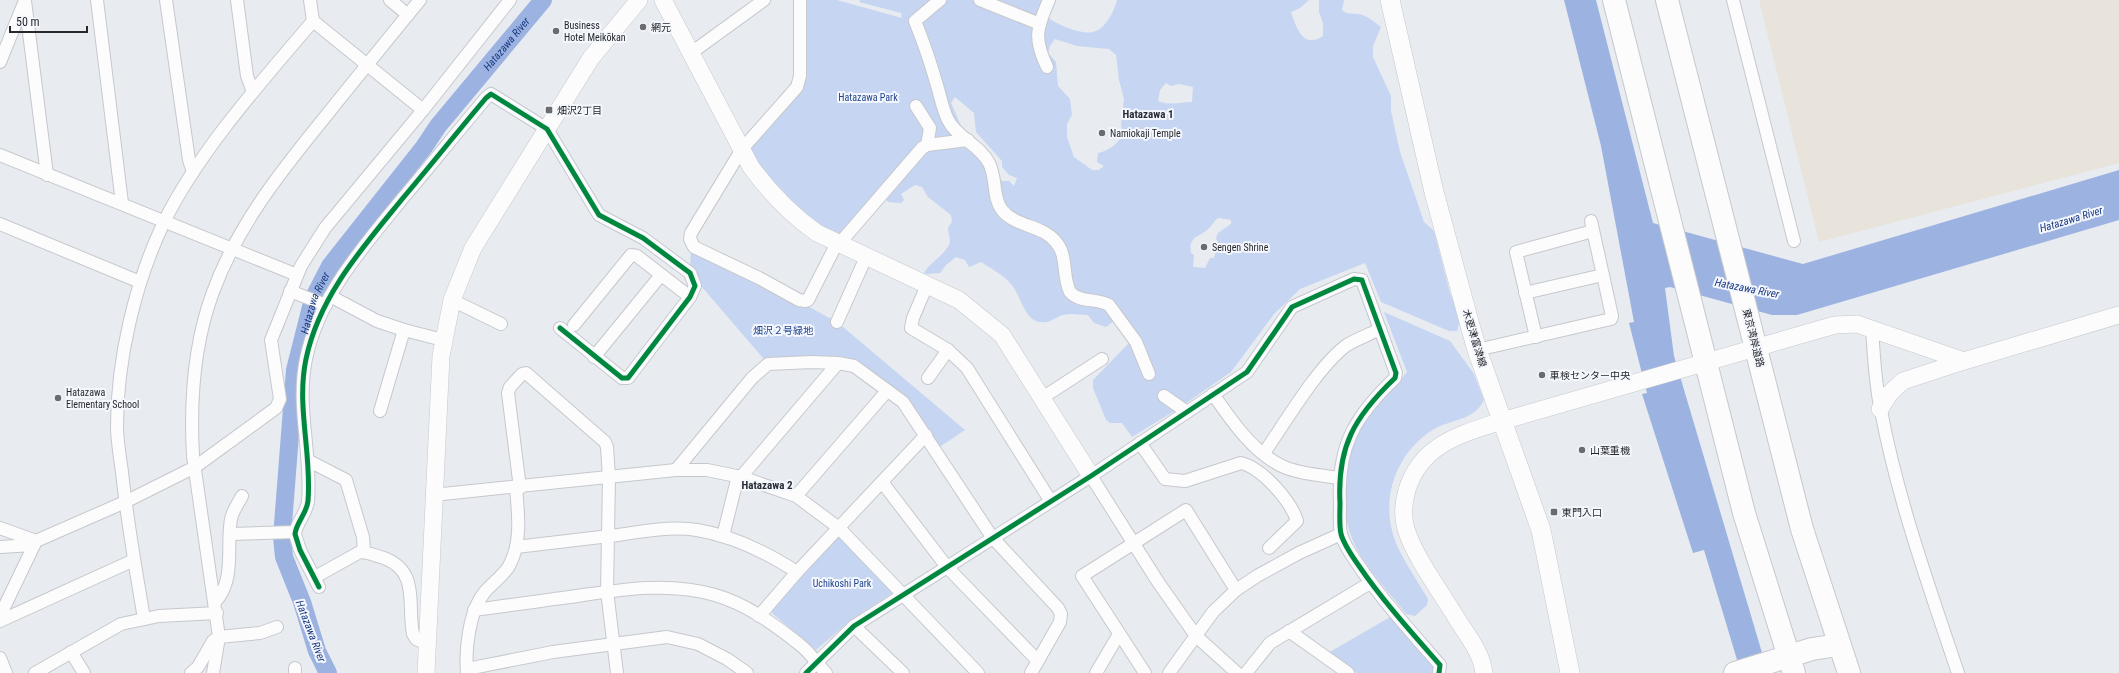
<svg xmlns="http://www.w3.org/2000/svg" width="2119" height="673" viewBox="0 0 2119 673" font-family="'Roboto Condensed','Noto Sans JP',sans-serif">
  <rect width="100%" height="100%" fill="#e8ebf0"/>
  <!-- industrial -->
  <polygon fill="#e8e4db" points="1759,0 2119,0 2119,163 1819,242"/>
  <!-- green -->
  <g fill="#c6d5f1" fill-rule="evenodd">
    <path d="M799,0h38l65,18 -1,-5 -42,-11 1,-2h194l-8,16c9,8 35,19 47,16 13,-3 21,-21 24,-32h192l-9,8 -9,4c5,15 12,38 32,24v-13l-4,-11v-12h25l-2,10c5,5 9,3 16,4 9,1 16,8 23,13l-8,19v11l18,39v15l9,41 21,61 3,9 10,9 16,62 11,25 -4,13h-8l-68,-29 -16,-39 -65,26 -26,25 -43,58 -55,38 -44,27 -10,-14h-12l-4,-3 -13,-32v-8l35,-36h6l15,14 -3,-11 -23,-33 -17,13 -12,-4 -6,-8c-8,0 -17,-2 -25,0 -8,2 -13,9 -23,7 -16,-2 -19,-27 -29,-38 -7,-9 -21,-16 -30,-22l-12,5 -4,-7 -9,-3 -10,8 -6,8 -14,1 -2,-1c5,-10 25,-21 26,-32 0,-4 -2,-9 -2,-13l4,-6 -1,-7 -23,-18 -6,-10 -7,-2 -14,9 3,6 -3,3 -13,-1 -3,-4 -46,46 -64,-46 -33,-49 37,-48 3,-8 5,-4 1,2 12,-15zM1055,39l22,7 32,3 7,6 3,25 5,19 -3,26 2,10c-6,9 -14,16 -25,18l-1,9 7,4 -5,4h-7l-18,-13 -7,-20v-13l5,-9 -2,-16 -12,-13 -2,-24 -8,-9 2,-7zM1166,83l5,3 8,-2 14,3 -1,15c-12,0 -22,4 -34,-1l2,-11zM955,97l19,16 2,19 26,29v6l7,8 8,3 -3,8 -5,-5h-6l-6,-3 -25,-36 -25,-2 3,-4 9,-2 3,-6 -11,-25zM1219,218l12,2v4l-13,9 -2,5 2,6 -4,14h-4l-5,10 -12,-1 1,-12 -3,-2c-3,-19 10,-15 19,-26 4,-4 4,-7 9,-9z"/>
    <polygon points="691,243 837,322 965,430 935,450 903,402 838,363 768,364 690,273"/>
    <path d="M1384,312l66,29 24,33 10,26c-9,19 -28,19 -46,27 -41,21 -60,73 -42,116 8,19 21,37 32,56l-1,6 -12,11 -9,-2c-38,-49 -67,-69 -61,-137 2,-22 9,-44 22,-63 10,-15 28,-26 40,-42z"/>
    <polygon points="837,536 847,537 897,590 852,619 816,650 772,613 773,607"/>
    <polygon points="1392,616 1435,669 1435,673 1357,673 1328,653"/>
  </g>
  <!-- water -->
  <polygon fill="#9cb3e1" points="1564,0 1596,0 1653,223 1803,264 2119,170 2119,220 1797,315 1772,315 1670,287 1665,288 1674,356 1768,673 1741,673 1704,550 1693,553 1642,394 1647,393 1629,323 1634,322 1601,146"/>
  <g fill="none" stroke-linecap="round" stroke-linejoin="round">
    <!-- river -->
    <path stroke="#9cb3e1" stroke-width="18" id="s1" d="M328,673l-11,-22 -15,-49 -18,-45 -2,-20 13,-167 18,-71 17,-33 94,-119 14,-21 105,-126"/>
    <!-- street casing -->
    <g stroke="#c6c8cc" stroke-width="14">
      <g id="street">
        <polyline points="97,0 122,203"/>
        <polyline points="166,0 189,160 193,172"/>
        <polyline points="237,0 247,76 253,92"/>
        <polyline points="310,0 313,21 423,110"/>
        <polyline points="390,0 408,15"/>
        <polyline points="800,0 800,76 797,87 742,149 691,233 690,239 694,247 759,278 799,300 805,301 808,300 837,243"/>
        <path d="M940,0l-25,21c8,20 15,40 21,61 4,12 6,26 12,38 9,18 32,25 41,43 8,15 3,34 13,47 13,17 41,15 54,32 12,14 6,34 14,50 10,11 27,6 39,13l27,37 13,32"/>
        <polyline points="980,0 1040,24"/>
        <polyline points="1733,0 1794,241"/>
        <polyline points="25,1 47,175"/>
        <polyline points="691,53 764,0"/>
        <polyline points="0,62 24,3"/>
        <path d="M1047,67c-14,-29 -10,-39 2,-67"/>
        <polyline points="916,106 930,128 927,145"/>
        <polyline points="0,155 297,275"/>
        <polyline points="0,224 140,282"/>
        <polyline points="839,244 922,148 927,145 968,140"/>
        <polyline points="927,285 913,318 911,328 948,350 967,368 1050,500"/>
        <polyline points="290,291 326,305"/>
        <polyline points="1525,293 1603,275"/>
        <polyline points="330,296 377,321 404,330 443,340"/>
        <polyline points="452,300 501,324"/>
        <polyline points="837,322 866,257"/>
        <polyline points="574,325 631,255 637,256 690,297"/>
        <path d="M1872,329c2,27 3,55 9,82 17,89 48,176 77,262"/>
        <polyline points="1536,337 1516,252 1593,231"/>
        <polyline points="1477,350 1611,319 1612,316 1591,221"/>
        <polyline points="594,357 661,275"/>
        <polyline points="928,378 948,350"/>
        <path d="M1213,394c18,26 41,60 71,73 16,7 37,8 54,11"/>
        <polyline points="1164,396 1187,412"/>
        <polyline points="1042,398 1102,359"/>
        <polyline points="380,411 404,330"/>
        <path d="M1140,443l25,36 20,2 56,-18c21,5 50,38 56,58l-28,27"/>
        <path d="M1264,453c21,-30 54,-87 83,-108 10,-6 23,-11 33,-16"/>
        <polyline points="309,461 346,480 363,537 364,552"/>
        <polyline points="676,470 752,378 768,364 812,362 838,363 854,366 903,402 992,537 1058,608 1061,614 1060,622 1031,673"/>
        <polyline points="1091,476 1158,582 1196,636 1237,673"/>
        <polyline points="741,477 838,363"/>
        <polyline points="882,482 947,567 1038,661"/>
        <polyline points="520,488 508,393 510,387 522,374 526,373 605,442 607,447 609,478 607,591 617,673"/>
        <polyline points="433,495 676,470 707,470 741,477 796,496 839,528 978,673"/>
        <polyline points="796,496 887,391"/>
        <polyline points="0,528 36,541"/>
        <polyline points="231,534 295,532"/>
        <polyline points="723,536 738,476"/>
        <polyline points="0,547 34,545"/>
        <path d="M516,547c34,-4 68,-8 102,-12 26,-4 54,-9 79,-5 37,6 69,22 100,42"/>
        <path d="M315,577l45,-25c8,0 16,4 24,6 36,14 23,46 29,76l3,5 11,5"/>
        <path d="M319,587l-19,-37 -5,-16c1,-11 12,-21 13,-33 4,-47 -12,-95 -2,-142 13,-63 57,-112 97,-161 28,-33 55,-67 83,-100l5,-4 56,35 52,86 44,23 47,35 5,13 -5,11 -62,81h-6l-62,-50"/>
        <path d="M215,602c21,-22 11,-56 16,-83 2,-9 7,-15 11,-23"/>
        <path d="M474,610c32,-4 64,-9 96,-13 48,-7 98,-16 145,-2 31,9 59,29 84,49 11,8 18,20 27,29"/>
        <polyline points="0,616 36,541 125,502 195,467 276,408 280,399 271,340 301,266 325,228 423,110 510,0"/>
        <polyline points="759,616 797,572 926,435"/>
        <path d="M144,619c-8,-49 -17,-98 -22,-147 -2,-15 -5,-31 -5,-46 0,-67 18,-143 47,-204 35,-71 98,-141 149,-201"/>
        <polyline points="0,621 134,560"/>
        <polyline points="854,626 903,673"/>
        <polyline points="1289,631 1348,673"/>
        <polyline points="71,652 84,673"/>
        <polyline points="0,658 6,673"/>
        <polyline points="467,669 553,652 667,637 698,644 727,659 747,673"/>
        <polyline points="35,673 121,624 159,616 217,613"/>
        <polyline points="191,673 198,667 213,641 219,637 260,633 277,627"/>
        <path d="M213,673l6,-36 -26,-181c-3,-54 1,-113 20,-164 24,-65 65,-117 108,-170 33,-41 66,-82 99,-122"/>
        <polyline points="295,673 295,668"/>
        <path d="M467,673c-2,-23 2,-61 17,-80 8,-10 21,-18 26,-29 12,-23 8,-52 6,-76"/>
        <path d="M806,673l48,-47 237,-150 156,-104 45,-65 62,-28 8,1 1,3 33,90 -1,5c-41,39 -58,69 -55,125 0,10 -1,22 1,31 3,11 11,22 18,32 24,35 53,67 81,99l-1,8"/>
        <polyline points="1096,673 1119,634"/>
        <polyline points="1145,673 1082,576 1186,510 1236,590"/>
        <polyline points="1169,673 1213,612 1236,590 1257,576 1299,553 1341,534"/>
        <polyline points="1246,673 1270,643 1370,583"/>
      </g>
    </g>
    <!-- secondary casing -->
    <g stroke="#c6c8cc" stroke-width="18">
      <g id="secondary">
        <path d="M663,0l88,167c19,26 39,47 66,66l142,67 43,35 89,141"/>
        <polyline points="1880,409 1890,393 1903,381 1964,361"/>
        <polyline points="426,673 441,356 452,300 473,248 591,58 639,0"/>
        <path d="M1484,673c-2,-20 -17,-38 -27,-54 -16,-27 -42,-61 -51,-90 -4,-13 -3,-25 1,-39 14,-46 54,-56 95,-69l333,-96 22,-1 107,37 155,-46"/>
      </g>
    </g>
    <!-- primary casing -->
    <g stroke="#c6c8cc" stroke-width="20">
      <polyline id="primary" points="1390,0 1434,192 1468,318 1477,350 1541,530 1570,673"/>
    </g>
    <!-- highway casing -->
    <g stroke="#c6c8cc" stroke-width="24">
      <g id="highway">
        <polyline points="1614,0 1744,513 1794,673"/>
        <polyline points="1667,0 1802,529 1849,673"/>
        <polyline points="1735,673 1812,649 1838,645"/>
      </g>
    </g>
    <!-- street -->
    <use href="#street" stroke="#fcfcfd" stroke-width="12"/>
    <!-- secondary -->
    <use href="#secondary" stroke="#fcfcfd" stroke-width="17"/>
    <!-- primary -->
    <use href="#primary" stroke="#fcfcfd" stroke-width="19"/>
    <!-- highway -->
    <use href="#highway" stroke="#fcfcfd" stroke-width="22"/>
    <!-- cycleway casing -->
    <g stroke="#f4f7fd" stroke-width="8">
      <g id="cycleway">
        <path d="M319,587l-19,-37 -5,-16c1,-11 12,-21 13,-33 4,-47 -12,-95 -2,-142 13,-63 57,-112 97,-161 28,-33 55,-67 83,-100l5,-4 56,35 52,86 44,23 47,35 5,13 -5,11 -62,81h-6l-62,-50"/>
        <path d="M806,673l48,-47 237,-150 156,-104 45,-65 62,-28 8,1 1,3 33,90 -1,5c-41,39 -58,69 -55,125 0,10 -1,22 1,31 3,11 11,22 18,32 24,35 53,67 81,99l-1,8"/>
      </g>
    </g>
    <!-- cycleway -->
    <use href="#cycleway" stroke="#00873e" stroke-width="5"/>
  </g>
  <!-- markers -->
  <g fill="#6a6c71" stroke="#f4f7fd" stroke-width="1.5">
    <circle cx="643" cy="27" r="4"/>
    <circle cx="556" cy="31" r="4"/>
    <rect x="545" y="106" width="8" height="8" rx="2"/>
    <circle cx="1102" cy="133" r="4"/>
    <circle cx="1204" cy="247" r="4"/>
    <circle cx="1542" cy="375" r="4"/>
    <circle cx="58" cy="398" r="4"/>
    <circle cx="1582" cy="450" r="4"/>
    <rect x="1550" y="508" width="8" height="8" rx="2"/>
  </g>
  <g text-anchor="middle" stroke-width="4" stroke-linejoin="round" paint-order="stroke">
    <!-- poi labels -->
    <g font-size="10" fill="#26282c" stroke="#f4f7fd" text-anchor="start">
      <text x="564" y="29">Business<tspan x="564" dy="12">Hotel Meikōkan</tspan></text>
      <text x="651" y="31">網元</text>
      <text x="557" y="114">畑沢2丁目</text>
      <text x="1110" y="137">Namiokaji Temple</text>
      <text x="1212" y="251">Sengen Shrine</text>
      <text x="1550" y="379">車検センター中央</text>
      <text x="66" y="396">Hatazawa<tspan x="66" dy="12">Elementary School</tspan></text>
      <text x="1590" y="454">山葉重機</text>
      <text x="1562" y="516">東門入口</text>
    </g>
    <!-- park labels -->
    <g font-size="10" fill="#244690" stroke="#f4f7fd">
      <text x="868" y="101">Hatazawa Park</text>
      <text x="783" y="334">畑沢２号緑地</text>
      <text x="842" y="587">Uchikoshi Park</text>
    </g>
    <!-- street labels -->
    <g font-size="10" fill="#26282c" stroke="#f4f7fd">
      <text transform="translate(1475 338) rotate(73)" y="4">木更津富津線</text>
      <text transform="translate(1754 338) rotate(76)" y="4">東京湾岸道路</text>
    </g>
    <!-- water labels -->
    <g font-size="11" font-style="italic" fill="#193983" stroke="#f4f7fd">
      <text dy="4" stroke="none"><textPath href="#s1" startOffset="706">Hatazawa River</textPath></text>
      <text transform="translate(2071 219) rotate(-17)" y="4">Hatazawa River</text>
      <text transform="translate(1747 288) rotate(11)" y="4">Hatazawa River</text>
      <text dy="4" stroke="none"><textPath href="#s1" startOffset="382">Hatazawa River</textPath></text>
      <text transform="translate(311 631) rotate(69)" y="4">Hatazawa River</text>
    </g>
    <!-- neighbourhood labels -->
    <g font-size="11" font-weight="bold" fill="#292d35" stroke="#f4f7fd">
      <text x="1148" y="118">Hatazawa 1</text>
      <text x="767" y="489">Hatazawa 2</text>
    </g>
  </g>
  <!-- scale -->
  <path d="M10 26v6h77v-6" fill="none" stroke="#26282c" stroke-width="2"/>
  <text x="16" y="26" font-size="12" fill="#26282c" stroke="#f4f7fd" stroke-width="3" paint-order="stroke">50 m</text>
</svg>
